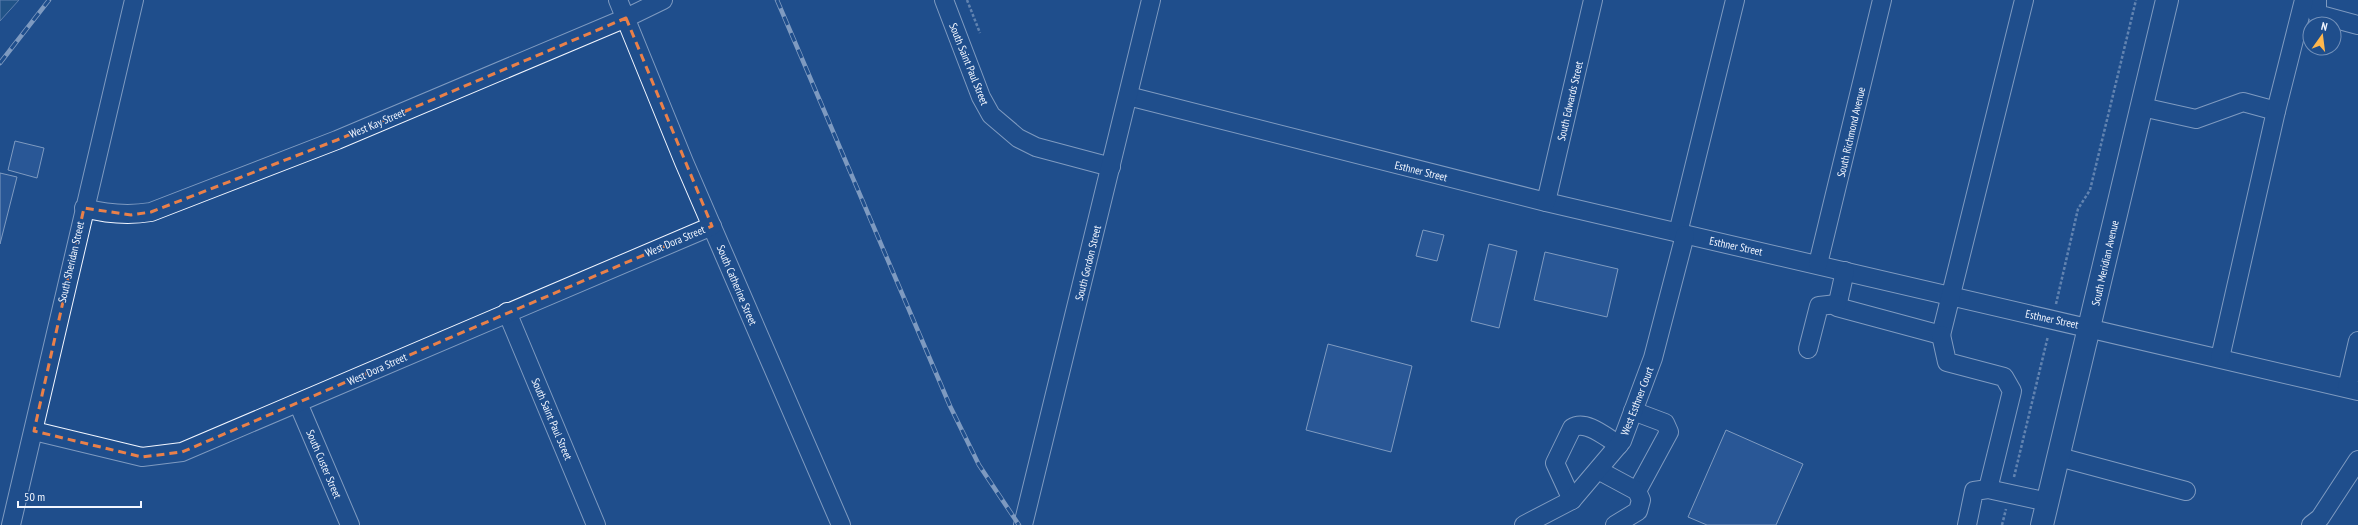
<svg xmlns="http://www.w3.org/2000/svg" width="2358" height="525" viewBox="0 0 2358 525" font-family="'PT Sans Narrow',sans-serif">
  <rect width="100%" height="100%" fill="#1f4e8c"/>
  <!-- green -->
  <polygon fill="#245a82" stroke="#a8bbd7" points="0,0 19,0 0,21"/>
  <!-- building -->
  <g fill="#3563a3" stroke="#f2f6ff">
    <polygon points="15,141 44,148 37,178 8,170"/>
    <polygon points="0,173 17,177 0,244"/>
    <polygon points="1423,230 1444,235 1437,261 1416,256"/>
    <polygon points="1489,244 1517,251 1499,328 1471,321"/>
    <polygon points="1545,252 1618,269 1607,317 1534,300"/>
    <polygon points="1328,344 1412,366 1391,452 1306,430"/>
    <polygon points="1726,430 1803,464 1776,525 1707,525 1688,517"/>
  </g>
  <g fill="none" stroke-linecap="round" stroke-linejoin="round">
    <!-- minor casing -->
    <g stroke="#f2f6ff" stroke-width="20">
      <g id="minor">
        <polyline points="618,0 684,162 841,525"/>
        <polyline points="944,0 981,97 991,115 1018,138 1036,147 1111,167"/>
        <polyline points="2317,0 2317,14 2358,25"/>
        <polyline points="1128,96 1546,202 2358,391"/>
        <polyline points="2142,107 2196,119 2243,102 2276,111"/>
        <polyline points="1546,202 1593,0"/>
        <path d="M84,208c23,6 43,8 67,4l186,-72 289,-122 37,-18"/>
        <polyline points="1678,233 1735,0"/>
        <polyline points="1818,264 1882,0"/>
        <polyline points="1845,271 1837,307 1941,335 2024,0"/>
        <polyline points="507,312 596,525"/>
        <polyline points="1941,335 1947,362 2004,377 2012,391 1988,489"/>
        <polyline points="1808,349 1819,306 1837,304"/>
        <polyline points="2220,358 2276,111 2304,0"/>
        <polyline points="2347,388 2358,341"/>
        <polyline points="298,403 350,525"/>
        <polyline points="1633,411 1665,423 1669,432 1637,491"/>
        <polyline points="34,431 142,457 182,452 712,226"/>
        <polyline points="2059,457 2186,491"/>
        <polyline points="1598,470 1637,491 1641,500 1638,511 1615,525"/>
        <path d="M1572,500l-17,-37 17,-35c14,-9 35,10 47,17"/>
        <polyline points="11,525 134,0"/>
        <polyline points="1023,525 1151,0"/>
        <polyline points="1524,525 1572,500 1622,441 1653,358 1685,235"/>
        <polyline points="1967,525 1974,491 1988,489 2048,502"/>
        <polyline points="2311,525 2320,518 2358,460"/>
      </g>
    </g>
    <!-- major casing -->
    <g stroke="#f2f6ff" stroke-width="24">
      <polyline id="major" points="2042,525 2167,0"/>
    </g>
    <!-- path -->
    <g stroke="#b3c4dc" stroke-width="2.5" stroke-dasharray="3 2" stroke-linecap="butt">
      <polyline points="967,0 980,33"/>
      <polyline points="2056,304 2078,209 2090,190 2136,0"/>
      <polyline points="2014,477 2048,336"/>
      <polyline points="2002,525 2006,509"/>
    </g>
    <!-- minor -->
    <use href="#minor" stroke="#1f4e8c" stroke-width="18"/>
    <!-- major -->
    <use href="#major" stroke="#1f4e8c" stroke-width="22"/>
    <!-- rail casing -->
    <g stroke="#f2f6ff" stroke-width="4.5">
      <g id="rail">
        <polyline points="777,0 950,406 979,465 1019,525"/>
        <polyline points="0,63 49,0"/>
      </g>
    </g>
    <!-- rail -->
    <use href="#rail" stroke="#1f4e8c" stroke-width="3" stroke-dasharray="9" stroke-linecap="butt"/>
  </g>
  <!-- marked area -->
  <path d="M0 0H2358V525H0ZM626,18l86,208 -530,226 -40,5 -108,-26 50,-223 47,7 20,-3 186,-72z" fill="#1f4e8c" fill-opacity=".55" fill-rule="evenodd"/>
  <path fill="none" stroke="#ea8049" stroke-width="3" stroke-dasharray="8 5" stroke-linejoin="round" d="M626,18l86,208 -530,226 -40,5 -108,-26 50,-223 47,7 20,-3 186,-72z"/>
  <g text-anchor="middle" stroke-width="3" stroke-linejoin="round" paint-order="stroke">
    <!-- street labels -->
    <g font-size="11" fill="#f2f6ff" stroke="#1f4e8c">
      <text transform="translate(969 64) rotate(68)" y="4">South Saint Paul Street</text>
      <text transform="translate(1570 101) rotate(-77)" y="4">South Edwards Street</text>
      <text transform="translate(377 123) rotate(-23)" y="4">West Kay Street</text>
      <text transform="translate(1851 132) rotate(-77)" y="4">South Richmond Avenue</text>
      <text transform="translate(1421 171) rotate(14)" y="4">Esthner Street</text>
      <text transform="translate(675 241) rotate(-23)" y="4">West Dora Street</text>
      <text transform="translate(1736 246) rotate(12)" y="4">Esthner Street</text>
      <text transform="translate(71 262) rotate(-77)" y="4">South Sheridan Street</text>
      <text transform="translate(1088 263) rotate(-76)" y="4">South Gordon Street</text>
      <text transform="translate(2105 263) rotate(-77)" y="4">South Meridian Avenue</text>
      <text transform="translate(737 285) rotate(67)" y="4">South Catherine Street</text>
      <text transform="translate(2052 319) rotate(12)" y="4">Esthner Street</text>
      <text transform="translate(377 369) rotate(-24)" y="4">West Dora Street</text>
      <text transform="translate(1637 401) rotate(-69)" y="4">West Esthner Court</text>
      <text transform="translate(552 419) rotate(67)" y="4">South Saint Paul Street</text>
      <text transform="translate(324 464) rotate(67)" y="4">South Custer Street</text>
    </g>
  </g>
  <!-- north arrow -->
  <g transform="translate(2322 36) rotate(14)"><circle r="19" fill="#1f4e8c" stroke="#7391ba"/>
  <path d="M0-3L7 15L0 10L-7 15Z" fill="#ffb74d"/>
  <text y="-6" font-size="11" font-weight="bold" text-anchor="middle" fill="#f2f6ff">N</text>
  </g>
  <!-- scale -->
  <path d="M18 501v6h123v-6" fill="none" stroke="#f2f6ff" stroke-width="2"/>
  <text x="24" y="501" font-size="12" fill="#f2f6ff" stroke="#1f4e8c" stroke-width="3" paint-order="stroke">50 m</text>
</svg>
